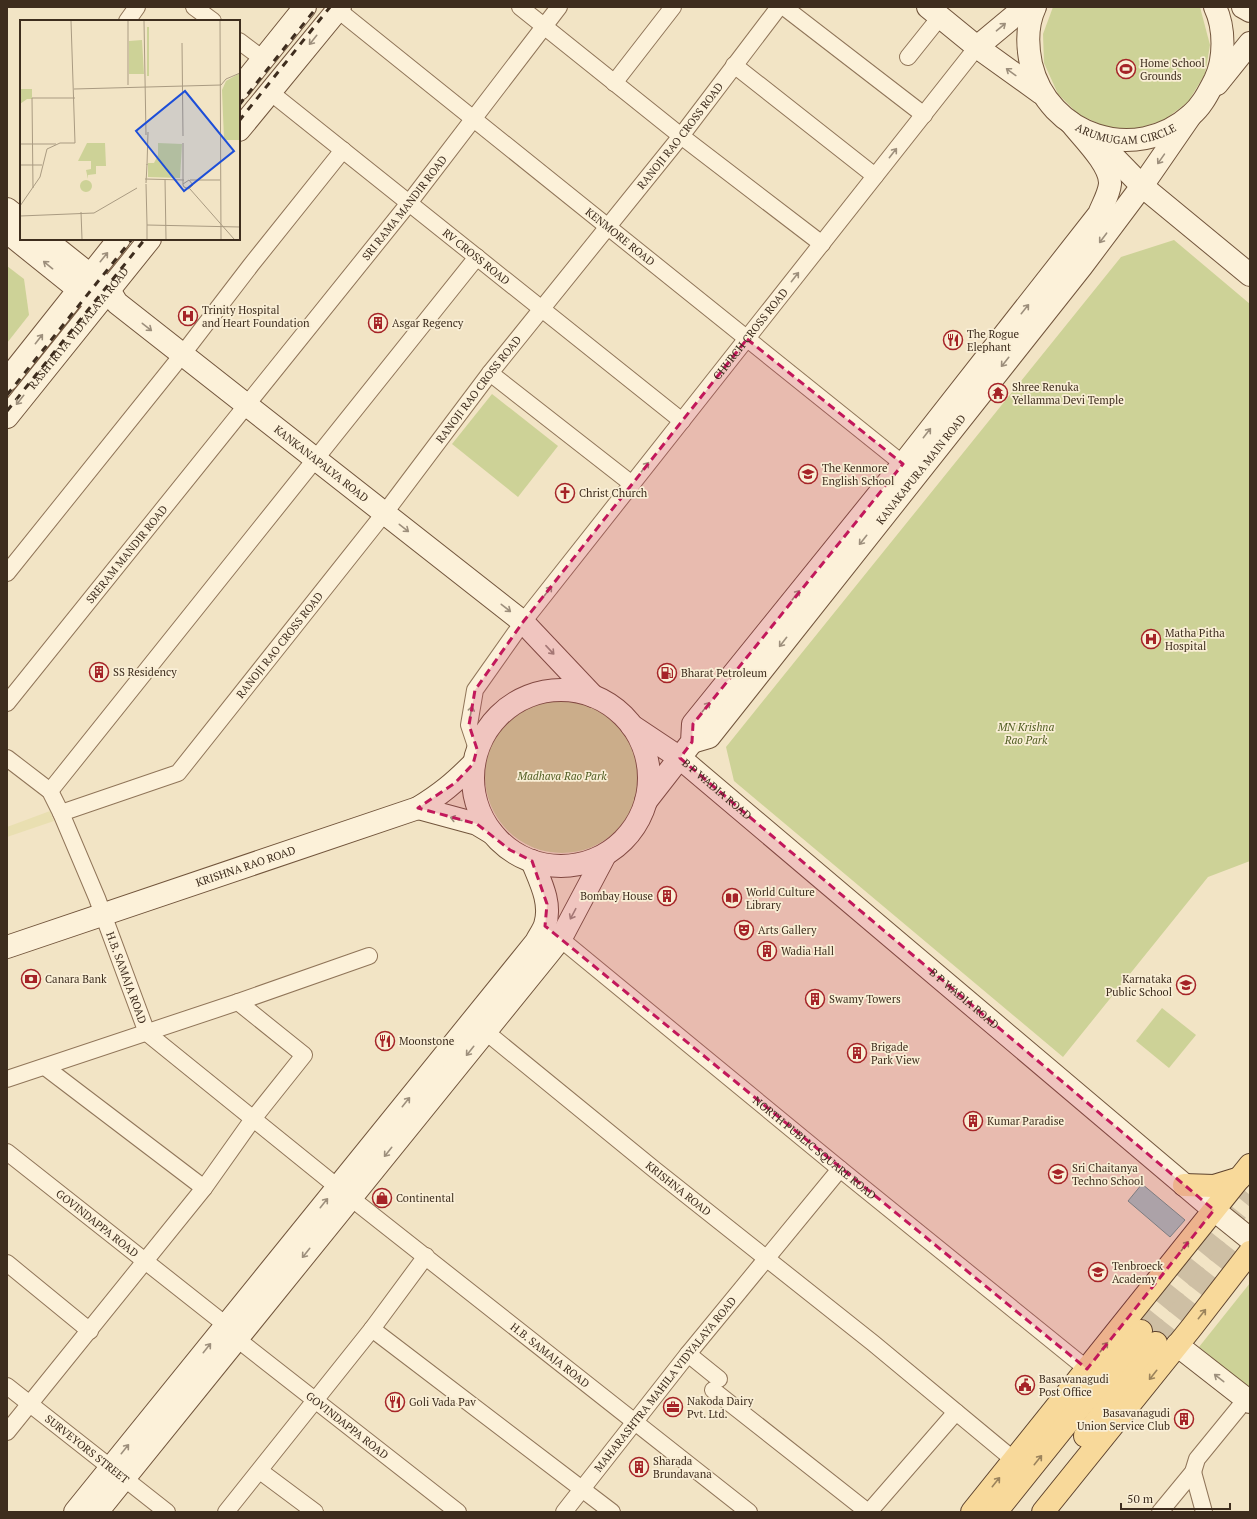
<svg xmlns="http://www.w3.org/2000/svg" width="1257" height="1519" viewBox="0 0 1257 1519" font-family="'PT Serif',serif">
  <rect width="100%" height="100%" fill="#f2e4c5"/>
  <!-- farmland -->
  <polygon fill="#e9dfb1" points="50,811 54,821 7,837 7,827"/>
  <!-- green -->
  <g fill="#cdd297">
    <polygon points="1053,7 1200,7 1210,45 1205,74 1188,102 1164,120 1135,129 1106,127 1078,114 1058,94 1044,63 1043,34"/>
    <polygon points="1174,240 1250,304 1250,861 1208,877 1063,1057 734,781 726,747 1121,257"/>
    <polygon points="7,266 24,279 29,315 7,343"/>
    <polygon points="492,394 558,446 518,497 452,444"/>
    <circle cx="562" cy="776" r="77"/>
    <polygon points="1162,1008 1196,1035 1169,1068 1136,1041"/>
    <polygon points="1250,1283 1250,1388 1199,1347"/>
  </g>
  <!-- water -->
  <polygon fill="#a7c5bc" stroke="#6c958a" points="1142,1184 1185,1220 1170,1237 1128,1201"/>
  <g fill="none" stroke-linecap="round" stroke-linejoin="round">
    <!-- primary-tunnel -->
    <g stroke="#cebfa4" stroke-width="22" stroke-dasharray="22 11" stroke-linecap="butt">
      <polyline points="1141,1331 1250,1195"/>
      <polyline points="1156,1343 1250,1224"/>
    </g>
    <!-- street casing -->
    <g stroke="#907559" stroke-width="18">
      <g id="street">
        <polyline points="194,7 213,21"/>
        <polyline points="520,7 681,136 822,244"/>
        <polyline points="784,7 924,115"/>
        <path id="s1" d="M338,10l565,454"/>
        <polyline points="127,21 137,7"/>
        <polyline points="239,41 263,59"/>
        <polyline points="908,57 940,17"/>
        <polyline points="734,65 875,176"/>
        <polyline points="614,83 673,7"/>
        <path id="s2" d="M270,92l412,329"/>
        <polyline points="490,373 632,484"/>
        <polyline points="7,573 182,355 251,265 343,150"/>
        <path id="s3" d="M7,703l402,-500 150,-196"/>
        <path id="s4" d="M477,749l-8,-24 6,-35 48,-68 454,-575"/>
        <path id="s5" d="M7,758l43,33 11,22 36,85 50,135 214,173 388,306"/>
        <polyline points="50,791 477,257"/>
        <path id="s6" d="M61,813l117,-40 212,-267 100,-133 191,-237 98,-129"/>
        <path id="s7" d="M552,932l288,237 247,200"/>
        <path id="s8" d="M486,1032l169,138 218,173 141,117"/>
        <polyline points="45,1067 204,1188"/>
        <polyline points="7,1079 238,1002 369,956"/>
        <path id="s9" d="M7,1152l219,173"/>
        <polyline points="7,1263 90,1331"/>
        <polyline points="372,1329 612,1512"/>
        <path id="s10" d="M237,1339l221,173"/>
        <polyline points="688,1354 719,1379"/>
        <path id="s11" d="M7,1386l160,126"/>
        <polyline points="713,1390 868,1512"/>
        <polyline points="7,1432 204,1188 253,1119 304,1055 238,1002"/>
        <polyline points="260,1471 315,1512"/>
        <polyline points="1193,1472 1204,1512"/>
        <polyline points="226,1512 372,1329 426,1256"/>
        <path id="s12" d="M564,1512l124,-158 152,-185"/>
        <polyline points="869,1512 956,1412"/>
        <polyline points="1160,1512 1193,1472 1197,1459 1246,1399"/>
      </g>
    </g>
    <!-- secondary casing -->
    <g stroke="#72553c" stroke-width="24">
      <g id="secondary">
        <polyline points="928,7 977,47 1041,93"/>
        <path id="s13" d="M1035,7c-8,17 -8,38 -4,57 17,72 104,101 160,51 11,-9 17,-22 24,-35 10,-21 10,-52 0,-73"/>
        <polyline points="1243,7 1250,11"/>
        <polyline points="977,47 1025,7"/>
        <polyline points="1217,84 1250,43"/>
        <polyline points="239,89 305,7"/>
        <polyline points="239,130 340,7"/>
        <polyline points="1101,144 1142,186 1250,275"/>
        <polyline points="7,209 21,220"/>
        <polyline points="7,232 89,298"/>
        <path id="s14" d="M45,239l64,51 8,13 406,319 70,74"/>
        <polyline points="7,380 119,239"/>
        <path id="s15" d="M7,417l143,-178"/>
        <circle cx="561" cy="778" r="88"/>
        <path id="s16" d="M632,726l48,32 534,452 36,29"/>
        <path id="s17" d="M692,742l17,-5 373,-471 60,-80 49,-71"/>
        <path d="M646,801l46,-59 1,-18 210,-260 196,-250c4,-10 10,-20 11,-30 1,-19 -27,-46 -39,-61"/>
        <polyline points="418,808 477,824 492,833"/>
        <path id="s18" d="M7,947l411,-139c23,-14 36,-25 55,-44"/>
        <polyline points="1177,1345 1250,1402"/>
        <path d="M75,1512l461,-570c3,-6 7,-11 9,-17 7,-22 -5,-44 -13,-64"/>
        <polyline points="97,1512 549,953 561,938 605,855"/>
      </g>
    </g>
    <!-- primary casing -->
    <g stroke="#5d422d" stroke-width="24">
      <g id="primary">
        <polyline points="1184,1185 1214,1186 1240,1178"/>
        <polyline points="1085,1436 1156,1343"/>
        <polyline points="972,1512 1250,1165"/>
        <polyline points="996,1512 1141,1331"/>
        <polyline points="1043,1512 1192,1327 1250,1252"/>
      </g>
    </g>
    <!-- street -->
    <use href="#street" stroke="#fcf1d9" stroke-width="16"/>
    <!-- secondary -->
    <use href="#secondary" stroke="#fcf1d9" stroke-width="22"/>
    <!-- primary -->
    <use href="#primary" stroke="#f8d99a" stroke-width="22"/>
    <!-- rail -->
    <g stroke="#3e2d1e" stroke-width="3" stroke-dasharray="7 7" stroke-linecap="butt">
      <polyline points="239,105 317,7"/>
      <polyline points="239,121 330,7"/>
      <polyline points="7,395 132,239"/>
      <polyline points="7,411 145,239"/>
    </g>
  </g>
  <!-- one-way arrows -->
  <defs><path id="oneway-shaft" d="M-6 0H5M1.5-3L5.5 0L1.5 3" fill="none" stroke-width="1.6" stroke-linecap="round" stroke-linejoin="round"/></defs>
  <g stroke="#9d8f7c">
    <use href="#oneway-shaft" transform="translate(1001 27) rotate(-40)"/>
    <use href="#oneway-shaft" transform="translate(313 40) rotate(129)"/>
    <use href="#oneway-shaft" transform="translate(1011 72) rotate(-144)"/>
    <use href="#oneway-shaft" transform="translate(893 153) rotate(-52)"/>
    <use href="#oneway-shaft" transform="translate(1161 159) rotate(125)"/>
    <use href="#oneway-shaft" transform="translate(1103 238) rotate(127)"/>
    <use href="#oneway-shaft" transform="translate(104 257) rotate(-51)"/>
    <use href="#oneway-shaft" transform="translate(48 265) rotate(-141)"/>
    <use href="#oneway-shaft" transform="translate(795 277) rotate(-52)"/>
    <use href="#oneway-shaft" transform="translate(1025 309) rotate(-51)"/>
    <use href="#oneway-shaft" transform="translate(147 327) rotate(38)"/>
    <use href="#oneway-shaft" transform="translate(39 339) rotate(-52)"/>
    <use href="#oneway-shaft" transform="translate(1005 362) rotate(129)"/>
    <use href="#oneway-shaft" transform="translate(20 400) rotate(129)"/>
    <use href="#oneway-shaft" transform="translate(927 433) rotate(-52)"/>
    <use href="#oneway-shaft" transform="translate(645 467) rotate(-52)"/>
    <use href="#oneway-shaft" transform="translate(404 528) rotate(38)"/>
    <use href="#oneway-shaft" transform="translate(863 540) rotate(129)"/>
    <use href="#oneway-shaft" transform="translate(548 591) rotate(-52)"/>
    <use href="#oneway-shaft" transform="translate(796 595) rotate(-51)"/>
    <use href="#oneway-shaft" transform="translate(506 608) rotate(38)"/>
    <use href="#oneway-shaft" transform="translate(783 642) rotate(128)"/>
    <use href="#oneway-shaft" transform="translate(550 650) rotate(47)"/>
    <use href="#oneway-shaft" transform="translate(706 707) rotate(-52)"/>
    <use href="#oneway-shaft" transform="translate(471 712) rotate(-79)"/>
    <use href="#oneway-shaft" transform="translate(456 819) rotate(-165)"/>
    <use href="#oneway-shaft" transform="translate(573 914) rotate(118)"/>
    <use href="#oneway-shaft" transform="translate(470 1051) rotate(129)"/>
    <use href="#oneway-shaft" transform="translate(406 1102) rotate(-51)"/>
    <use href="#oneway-shaft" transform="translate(388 1152) rotate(129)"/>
    <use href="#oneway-shaft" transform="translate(324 1203) rotate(-51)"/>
    <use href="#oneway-shaft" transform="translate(306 1253) rotate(129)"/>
    <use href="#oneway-shaft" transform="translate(207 1348) rotate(-51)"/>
    <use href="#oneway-shaft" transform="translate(1219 1378) rotate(-142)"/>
    <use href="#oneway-shaft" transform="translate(125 1449) rotate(-51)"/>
  </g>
  <g stroke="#9b835c">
    <use href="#oneway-shaft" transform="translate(1185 1246) rotate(-51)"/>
    <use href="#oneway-shaft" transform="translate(1202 1314) rotate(-52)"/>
    <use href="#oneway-shaft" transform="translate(1104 1347) rotate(-51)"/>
    <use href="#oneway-shaft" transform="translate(1153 1375) rotate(129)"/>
    <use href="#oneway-shaft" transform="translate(1038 1460) rotate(-51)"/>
    <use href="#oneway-shaft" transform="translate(996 1482) rotate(-51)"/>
  </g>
  <!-- marked area -->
  <path fill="#c2185b" fill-opacity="0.2" stroke="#c2185b" stroke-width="3" stroke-dasharray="8 5" stroke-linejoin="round" d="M747,339l156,125 -210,260 -1,18 -12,16 534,452 -127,159 -542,-443 2,-22 -15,-43 -22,-11 -33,-26 -59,-16 37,-25 18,-19 4,-15 -8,-24 6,-35 48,-68z"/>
  <!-- icons -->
  <defs>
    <g id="stadium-ring" transform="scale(1)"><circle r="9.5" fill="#f9eed5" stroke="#a52327" stroke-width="1.5"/><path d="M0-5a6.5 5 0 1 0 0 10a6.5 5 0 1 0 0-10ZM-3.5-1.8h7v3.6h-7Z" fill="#a52327"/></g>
    <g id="hospital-ring" transform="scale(1)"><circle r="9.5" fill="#f9eed5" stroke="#a52327" stroke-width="1.5"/><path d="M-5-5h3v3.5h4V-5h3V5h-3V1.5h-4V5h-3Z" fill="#a52327"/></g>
    <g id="building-ring" transform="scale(1)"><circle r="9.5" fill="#f9eed5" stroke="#a52327" stroke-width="1.5"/><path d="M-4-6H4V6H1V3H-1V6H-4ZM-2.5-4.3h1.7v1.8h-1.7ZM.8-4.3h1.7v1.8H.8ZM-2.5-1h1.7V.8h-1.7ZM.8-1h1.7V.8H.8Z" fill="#a52327"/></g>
    <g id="restaurant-ring" transform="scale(1)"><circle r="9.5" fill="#f9eed5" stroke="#a52327" stroke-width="1.5"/><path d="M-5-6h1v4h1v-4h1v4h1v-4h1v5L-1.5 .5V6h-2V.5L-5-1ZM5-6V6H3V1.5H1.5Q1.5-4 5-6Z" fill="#a52327"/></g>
    <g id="temple-ring" transform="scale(1)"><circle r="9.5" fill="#f9eed5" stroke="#a52327" stroke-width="1.5"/><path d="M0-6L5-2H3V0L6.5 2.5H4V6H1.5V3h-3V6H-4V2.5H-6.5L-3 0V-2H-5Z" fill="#a52327"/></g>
    <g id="school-ring" transform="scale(1)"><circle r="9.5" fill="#f9eed5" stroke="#a52327" stroke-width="1.5"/><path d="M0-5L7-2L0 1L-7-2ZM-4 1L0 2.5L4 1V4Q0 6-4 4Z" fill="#a52327"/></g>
    <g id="church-ring" transform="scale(1)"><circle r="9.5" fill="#f9eed5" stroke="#a52327" stroke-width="1.5"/><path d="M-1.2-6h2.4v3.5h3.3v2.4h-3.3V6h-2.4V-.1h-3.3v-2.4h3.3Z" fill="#a52327"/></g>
    <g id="fuel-ring" transform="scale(1)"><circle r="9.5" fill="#f9eed5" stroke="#a52327" stroke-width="1.5"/><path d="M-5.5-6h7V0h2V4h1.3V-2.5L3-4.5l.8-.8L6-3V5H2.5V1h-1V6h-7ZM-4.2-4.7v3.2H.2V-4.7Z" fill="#a52327"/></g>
    <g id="library-ring" transform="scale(1)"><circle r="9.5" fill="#f9eed5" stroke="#a52327" stroke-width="1.5"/><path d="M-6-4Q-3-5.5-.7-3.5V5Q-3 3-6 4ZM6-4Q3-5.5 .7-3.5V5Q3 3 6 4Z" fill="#a52327"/></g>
    <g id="theatre-ring" transform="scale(1)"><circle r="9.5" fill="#f9eed5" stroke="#a52327" stroke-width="1.5"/><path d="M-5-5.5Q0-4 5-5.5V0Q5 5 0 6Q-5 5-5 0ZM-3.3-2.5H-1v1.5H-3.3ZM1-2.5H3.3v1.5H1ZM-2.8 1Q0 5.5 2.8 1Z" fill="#a52327"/></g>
    <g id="bank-ring" transform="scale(1)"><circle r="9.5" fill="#f9eed5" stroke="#a52327" stroke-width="1.5"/><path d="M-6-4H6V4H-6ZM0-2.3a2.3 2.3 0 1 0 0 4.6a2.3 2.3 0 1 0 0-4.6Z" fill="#a52327"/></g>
    <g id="shop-ring" transform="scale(1)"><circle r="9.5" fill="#f9eed5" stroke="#a52327" stroke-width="1.5"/><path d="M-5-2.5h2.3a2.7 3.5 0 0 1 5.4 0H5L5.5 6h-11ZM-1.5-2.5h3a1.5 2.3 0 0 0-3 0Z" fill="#a52327"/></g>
    <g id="civic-ring" transform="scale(1)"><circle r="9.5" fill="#f9eed5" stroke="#a52327" stroke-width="1.5"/><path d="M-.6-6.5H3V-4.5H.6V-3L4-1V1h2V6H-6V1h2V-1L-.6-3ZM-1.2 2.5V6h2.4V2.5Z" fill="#a52327"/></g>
    <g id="office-ring" transform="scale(1)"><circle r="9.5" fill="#f9eed5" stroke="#a52327" stroke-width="1.5"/><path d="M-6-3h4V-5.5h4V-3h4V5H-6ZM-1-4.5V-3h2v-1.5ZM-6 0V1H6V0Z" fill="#a52327"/></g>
  </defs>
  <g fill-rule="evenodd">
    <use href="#stadium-ring" x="1126" y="69"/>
    <use href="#hospital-ring" x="188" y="316"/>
    <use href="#building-ring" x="378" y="323"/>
    <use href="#restaurant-ring" x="953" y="340"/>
    <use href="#temple-ring" x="998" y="393"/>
    <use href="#school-ring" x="808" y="474"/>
    <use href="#church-ring" x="565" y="493"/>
    <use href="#hospital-ring" x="1151" y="639"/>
    <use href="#building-ring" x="99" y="672"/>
    <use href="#fuel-ring" x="667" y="673"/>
    <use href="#building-ring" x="667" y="896"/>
    <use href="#library-ring" x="732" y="898"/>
    <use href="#theatre-ring" x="744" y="930"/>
    <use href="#building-ring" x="767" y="951"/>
    <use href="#bank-ring" x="31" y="979"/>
    <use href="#school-ring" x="1186" y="985"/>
    <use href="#building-ring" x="815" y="999"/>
    <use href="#restaurant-ring" x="385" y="1041"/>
    <use href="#building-ring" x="857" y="1053"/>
    <use href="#building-ring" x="973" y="1121"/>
    <use href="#school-ring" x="1058" y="1174"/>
    <use href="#shop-ring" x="382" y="1198"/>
    <use href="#school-ring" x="1098" y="1272"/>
    <use href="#civic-ring" x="1025" y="1385"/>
    <use href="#restaurant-ring" x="395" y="1402"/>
    <use href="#office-ring" x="673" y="1407"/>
    <use href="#building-ring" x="1184" y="1419"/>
    <use href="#building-ring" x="639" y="1467"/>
  </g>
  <g text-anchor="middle" stroke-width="3.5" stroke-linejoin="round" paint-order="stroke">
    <!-- poi labels -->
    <g font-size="11" fill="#3e2d1e" stroke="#f9eed5" text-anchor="start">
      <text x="1140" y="67">Home School<tspan x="1140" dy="13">Grounds</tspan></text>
      <text x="202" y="314">Trinity Hospital<tspan x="202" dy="13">and Heart Foundation</tspan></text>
      <text x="392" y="327">Asgar Regency</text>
      <text x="967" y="338">The Rogue<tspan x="967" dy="13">Elephant</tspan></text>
      <text x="1012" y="391">Shree Renuka<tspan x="1012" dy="13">Yellamma Devi Temple</tspan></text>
      <text x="822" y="472">The Kenmore<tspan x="822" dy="13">English School</tspan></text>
      <text x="579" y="497">Christ Church</text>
      <text x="1165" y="637">Matha Pitha<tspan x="1165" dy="13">Hospital</tspan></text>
      <text x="113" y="676">SS Residency</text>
      <text x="681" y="677">Bharat Petroleum</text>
      <text x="746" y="896">World Culture<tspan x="746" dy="13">Library</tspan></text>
      <text x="653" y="900" text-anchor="end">Bombay House</text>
      <text x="758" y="934">Arts Gallery</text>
      <text x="781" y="955">Wadia Hall</text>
      <text x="45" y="983">Canara Bank</text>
      <text x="1172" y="983" text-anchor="end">Karnataka<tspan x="1172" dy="13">Public School</tspan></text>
      <text x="829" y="1003">Swamy Towers</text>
      <text x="399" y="1045">Moonstone</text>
      <text x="871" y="1051">Brigade<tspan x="871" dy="13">Park View</tspan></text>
      <text x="987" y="1125">Kumar Paradise</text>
      <text x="1072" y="1172">Sri Chaitanya<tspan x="1072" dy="13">Techno School</tspan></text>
      <text x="396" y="1202">Continental</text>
      <text x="1112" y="1270">Tenbroeck<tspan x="1112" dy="13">Academy</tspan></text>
      <text x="1039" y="1383">Basawanagudi<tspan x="1039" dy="13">Post Office</tspan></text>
      <text x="687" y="1405">Nakoda Dairy<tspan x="687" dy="13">Pvt. Ltd.</tspan></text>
      <text x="409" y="1406">Goli Vada Pav</text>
      <text x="1170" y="1417" text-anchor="end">Basavanagudi<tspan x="1170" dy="13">Union Service Club</tspan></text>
      <text x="653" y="1465">Sharada<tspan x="653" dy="13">Brundavana</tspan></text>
    </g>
    <!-- street labels -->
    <g font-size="11" fill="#3e2d1e" stroke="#f9eed5">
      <text dy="4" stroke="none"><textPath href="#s13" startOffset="189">ARUMUGAM CIRCLE</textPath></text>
      <text dy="4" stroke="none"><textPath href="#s6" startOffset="935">RANOJI RAO CROSS ROAD</textPath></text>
      <text dy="4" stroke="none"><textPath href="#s3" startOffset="635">SRI RAMA MANDIR ROAD</textPath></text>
      <text dy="4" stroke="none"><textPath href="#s1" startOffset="362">KENMORE ROAD</textPath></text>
      <text dy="4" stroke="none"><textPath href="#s2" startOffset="264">RV CROSS ROAD</textPath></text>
      <text dy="4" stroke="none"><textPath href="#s15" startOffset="114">RASHTRIYA VIDYALAYA ROAD</textPath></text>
      <text dy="4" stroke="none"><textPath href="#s4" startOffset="511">CHURCH CROSS ROAD</textPath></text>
      <text dy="4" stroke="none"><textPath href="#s6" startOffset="611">RANOJI RAO CROSS ROAD</textPath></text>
      <text dy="4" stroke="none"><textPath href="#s14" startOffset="357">KANKANAPALYA ROAD</textPath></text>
      <text dy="4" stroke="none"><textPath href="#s17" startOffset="359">KANAKAPURA MAIN ROAD</textPath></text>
      <text dy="4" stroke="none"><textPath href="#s3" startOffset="191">SRERAM MANDIR ROAD</textPath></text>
      <text dy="4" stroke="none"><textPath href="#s6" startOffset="287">RANOJI RAO CROSS ROAD</textPath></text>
      <text dy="4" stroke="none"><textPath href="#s16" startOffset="106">B P WADIA ROAD</textPath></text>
      <text dy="4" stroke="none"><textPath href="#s18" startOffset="252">KRISHNA RAO ROAD</textPath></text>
      <text dy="4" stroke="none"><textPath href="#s5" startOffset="256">H.B. SAMAJA ROAD</textPath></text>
      <text dy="4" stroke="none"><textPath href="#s16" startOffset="430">B P WADIA ROAD</textPath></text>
      <text dy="4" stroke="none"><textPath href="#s7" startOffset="340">NORTH PUBLIC SQUARE ROAD</textPath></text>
      <text dy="4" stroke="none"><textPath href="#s8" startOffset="248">KRISHNA ROAD</textPath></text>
      <text dy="4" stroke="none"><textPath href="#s9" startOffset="115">GOVINDAPPA ROAD</textPath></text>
      <text dy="4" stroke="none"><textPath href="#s5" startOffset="831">H.B. SAMAJA ROAD</textPath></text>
      <text dy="4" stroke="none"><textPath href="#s12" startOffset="163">MAHARASHTRA MAHILA VIDYALAYA ROAD</textPath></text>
      <text dy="4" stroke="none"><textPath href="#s10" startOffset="140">GOVINDAPPA ROAD</textPath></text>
      <text dy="4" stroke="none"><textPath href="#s11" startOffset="102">SURVEYORS STREET</textPath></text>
    </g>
    <!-- park labels -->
    <g font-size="11" font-style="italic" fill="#505d22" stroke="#f9eed5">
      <text x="1026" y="731">MN Krishna<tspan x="1026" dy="13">Rao Park</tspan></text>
      <text x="562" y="780">Madhava Rao Park</text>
    </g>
  </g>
  <!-- overview -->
  <g transform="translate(20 20)">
    <rect width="220" height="220" fill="#f2e4c5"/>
    <path d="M127,7h2v49h-2zM122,20l2,34h-15v-33zM220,53v67h-16l-2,-50 4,-9zM0,69h12v10h-5l-7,5zM67,123h18l1,23h-10v8l-8,1v4l-2,-9 5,-1v-8h-13zM138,123l24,1 -2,34 -32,-1v-14h6l4,-8zM60 166a6 6 0 1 1 12 0a6 6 0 1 1-12 0Z" fill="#cdd297"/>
    <path fill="none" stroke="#aa9b82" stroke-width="1" d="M51,1l4,122M108,1v64M124,1l2,114M200,1l1,218M162,23l1,93M201,65l5,-6 14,-6M54,69l147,-4M163,123v42l1,2 5,2 4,-4 -4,-5 -6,4M0,124h36M0,145h22M127,145l1,-33M125,159l39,1M145,159l1,60M170,160h30M126,163l1,-19M126,164l1,40M13,168l-1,-90h43M170,169l44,50M0,186l20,-29 7,-28 13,-6h15M61,192l1,27M0,196l74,-3 43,-25M127,204v15M127,205l93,2"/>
    <path fill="#1d4ed8" fill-opacity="0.15" stroke="#1d4ed8" stroke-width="2" d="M165,71l49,60 -50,40 -48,-60z"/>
    <rect width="220" height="220" fill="none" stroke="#3e2d1e" stroke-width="2"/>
  </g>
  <!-- border -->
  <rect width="1257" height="1519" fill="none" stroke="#3e2d1e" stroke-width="16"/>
  <!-- scale -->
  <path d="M1121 1503v6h109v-6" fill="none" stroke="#3e2d1e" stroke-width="2"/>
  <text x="1127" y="1503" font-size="12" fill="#3e2d1e" stroke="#f9eed5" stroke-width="3" paint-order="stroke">50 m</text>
</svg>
